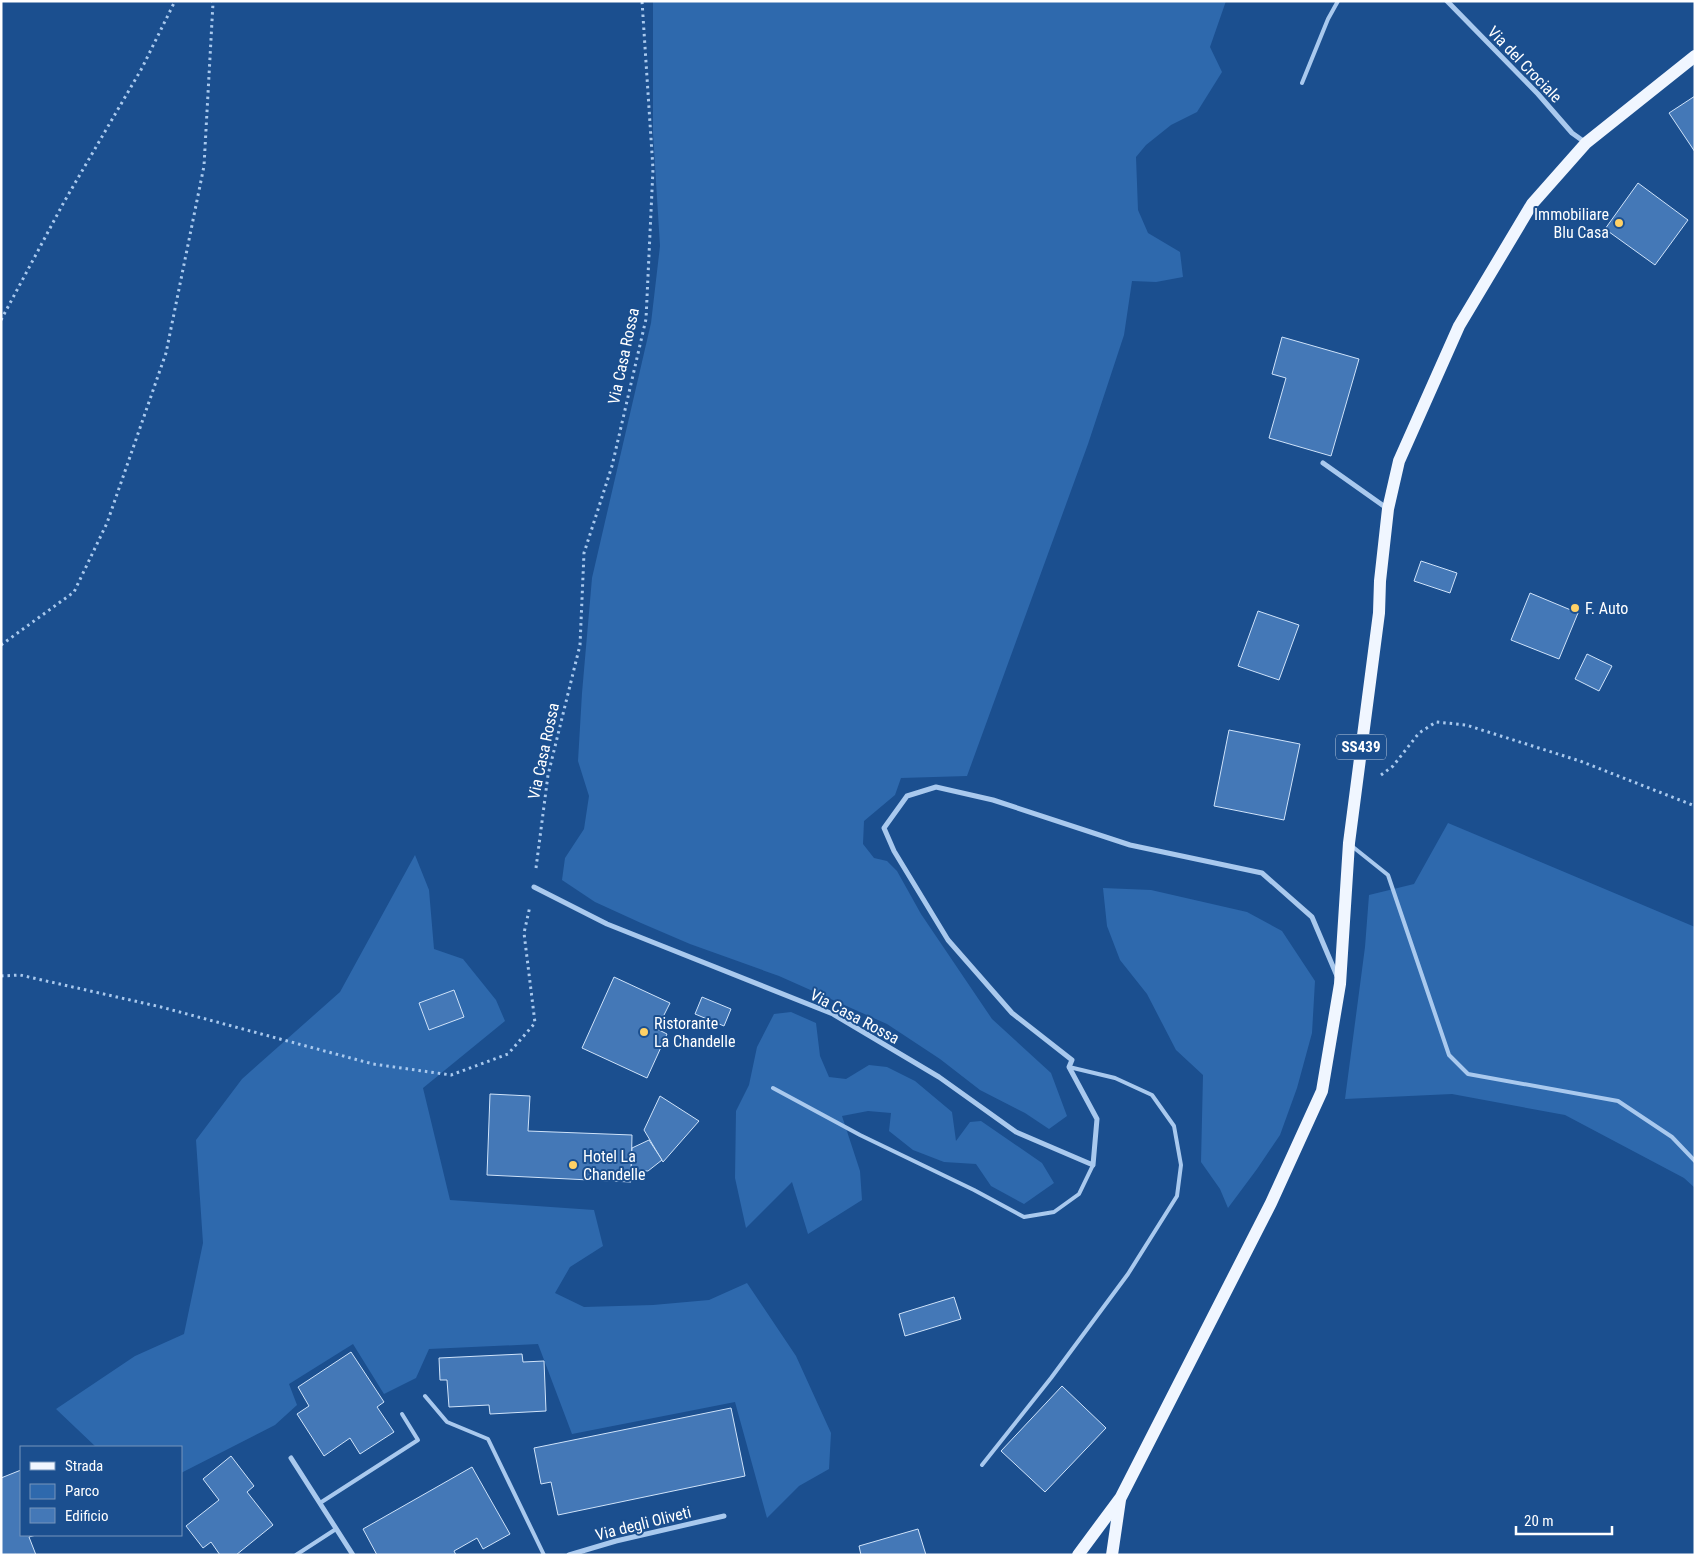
<svg xmlns="http://www.w3.org/2000/svg" width="1696" height="1556" viewBox="0 0 1696 1556" font-family="'Roboto Condensed',sans-serif">
  <rect width="100%" height="100%" fill="#1b4f8f"/>
  <!-- green -->
  <g fill="#2e69ad">
    <polygon points="653,1 1226,1 1210,47 1222,72 1197,112 1171,125 1146,145 1136,157 1138,210 1148,233 1180,252 1183,277 1156,282 1132,281 1124,335 1088,444 967,776 901,778 895,795 864,821 863,844 874,858 887,861 897,871 921,914 992,1019 1051,1073 1067,1116 1049,1129 1025,1113 980,1090 940,1059 887,1024 779,976 690,944 641,923 595,902 562,880 565,858 584,829 589,796 578,761 582,693 592,578 651,323 660,246 653,133"/>
    <polygon points="1448,823 1695,927 1695,1188 1684,1178 1565,1115 1452,1094 1345,1099 1365,947 1369,895 1414,884"/>
    <polygon points="415,855 429,890 434,949 463,959 496,1000 505,1021 423,1088 450,1200 594,1210 603,1246 570,1267 555,1293 584,1307 653,1305 709,1300 747,1283 796,1356 831,1433 829,1469 799,1486 767,1518 735,1402 572,1434 538,1344 429,1349 416,1378 384,1394 353,1344 289,1384 297,1405 275,1425 181,1473 181,1447 96,1447 56,1409 135,1356 184,1334 203,1243 196,1140 242,1079 340,992"/>
    <polygon points="1103,888 1151,890 1247,912 1282,931 1315,981 1312,1033 1297,1088 1280,1135 1257,1169 1228,1208 1220,1189 1201,1162 1203,1075 1176,1050 1147,994 1120,960 1107,926"/>
    <polygon points="791,1012 816,1023 820,1056 829,1077 846,1079 869,1065 887,1067 915,1081 952,1112 956,1141 970,1122 981,1121 1042,1163 1054,1183 1024,1204 991,1186 976,1164 944,1162 913,1150 889,1131 891,1113 868,1111 842,1116 860,1171 862,1200 808,1234 792,1182 746,1228 735,1178 736,1111 749,1085 757,1047 774,1014"/>
  </g>
  <!-- building -->
  <g fill="#4478b7" stroke="#cfe3fa">
    <polygon points="1695,96 1695,152 1669,113"/>
    <polygon points="1638,183 1688,220 1655,265 1605,229"/>
    <polygon points="1282,337 1359,359 1331,456 1269,438 1286,378 1272,374"/>
    <polygon points="1421,561 1457,573 1450,593 1414,581"/>
    <polygon points="1530,593 1578,613 1559,659 1511,640"/>
    <polygon points="1258,611 1299,625 1279,680 1238,666"/>
    <polygon points="1587,654 1612,666 1599,691 1575,679"/>
    <polygon points="1229,730 1300,744 1284,820 1214,806"/>
    <polygon points="614,977 670,1003 657,1029 667,1034 647,1078 582,1048"/>
    <polygon points="454,990 464,1017 429,1030 419,1003"/>
    <polygon points="702,997 731,1009 724,1026 695,1014"/>
    <polygon points="490,1094 530,1096 528,1131 632,1135 631,1182 487,1175"/>
    <polygon points="660,1096 699,1121 663,1162 644,1130"/>
    <polygon points="649,1140 662,1160 648,1171 631,1170 632,1148"/>
    <polygon points="954,1297 961,1319 905,1336 899,1314"/>
    <polygon points="351,1352 384,1402 377,1407 394,1432 360,1454 350,1438 324,1456 297,1414 309,1406 298,1387"/>
    <polygon points="522,1354 523,1362 544,1361 546,1411 490,1414 489,1405 449,1407 447,1380 440,1380 439,1358"/>
    <polygon points="1062,1386 1106,1428 1045,1492 1001,1451"/>
    <polygon points="731,1408 745,1476 558,1515 551,1482 541,1484 534,1448"/>
    <polygon points="231,1456 254,1486 247,1492 273,1525 236,1555 220,1555 211,1542 203,1548 186,1526 219,1500 203,1479"/>
    <polygon points="472,1467 510,1534 483,1549 477,1538 454,1551 456,1555 377,1555 363,1529"/>
    <polygon points="21,1470 21,1535 36,1535 29,1537 36,1555 1,1555 1,1478"/>
    <polygon points="918,1529 926,1555 861,1555 859,1546"/>
  </g>
  <g fill="none" stroke-linecap="round" stroke-linejoin="round">
    <!-- path -->
    <g stroke="#a9c9ee" stroke-width="3" stroke-dasharray="2.5 4" stroke-linecap="butt">
      <polyline points="1,320 64,202 142,68 175,1"/>
      <polyline points="1,645 74,592 107,523 166,353 204,166 213,3 212,1"/>
      <polyline points="1381,775 1393,766 1419,733 1436,722 1466,725 1580,761 1695,806"/>
      <polyline points="536,868 548,775 580,645 584,553 612,466 646,319 653,169 642,1"/>
      <polyline points="1,976 20,975 161,1007 373,1064 451,1075 508,1054 535,1023 524,933 530,906"/>
    </g>
    <!-- lane -->
    <g stroke="#a9c9ee" stroke-width="4">
      <polyline points="1302,83 1328,19 1338,1"/>
      <polyline points="1353,847 1388,875 1449,1055 1468,1074 1618,1101 1672,1137 1695,1161"/>
      <polyline points="773,1088 860,1135 974,1190 1024,1217 1054,1212 1079,1194 1093,1165"/>
      <polyline points="425,1396 447,1422 488,1439 544,1555"/>
      <polyline points="982,1465 1051,1378 1128,1274 1177,1196 1181,1165 1174,1126 1152,1095 1115,1078 1069,1067"/>
      <polyline points="320,1503 418,1440 402,1414"/>
      <polyline points="296,1555 336,1529"/>
    </g>
    <!-- street -->
    <g stroke="#a9c9ee" stroke-width="5">
      <polyline points="1447,1 1538,94 1572,133 1586,143"/>
      <polyline points="1323,463 1388,509"/>
      <polyline points="534,887 607,924 833,1014 939,1077 1016,1132 1093,1165 1097,1119 1069,1067 1072,1060 1012,1013 948,940 894,851 884,828 907,796 936,787 993,800 1130,845 1262,873 1312,917 1337,976"/>
      <polyline points="291,1458 353,1555"/>
      <polyline points="569,1555 616,1541 724,1516"/>
    </g>
    <!-- primary -->
    <g stroke="#f0f6ff" stroke-width="12">
      <polyline points="1078,1555 1121,1497 1271,1203 1322,1091 1340,984 1349,843 1379,613 1380,581 1388,509 1399,461 1459,326 1532,204 1586,143 1695,56"/>
      <polyline points="1112,1555 1120,1500"/>
    </g>
  </g>
  <!-- markers -->
  <g fill="#ffd166" stroke="#1b4f8f" stroke-width="2">
    <circle cx="1619" cy="223" r="5"/>
    <circle cx="1575" cy="608" r="5"/>
    <circle cx="644" cy="1032" r="5"/>
    <circle cx="573" cy="1165" r="5"/>
  </g>
  <g text-anchor="middle" stroke-width="4" stroke-linejoin="round" paint-order="stroke">
    <!-- shield labels -->
    <rect fill="#1b4f8f" stroke="#bbcadd" stroke-width="1" x="1336" y="734.5" width="50" height="25" rx="4"/>
    <g font-size="15" font-weight="bold" fill="#fff">
      <text x="1361" y="752">SS439</text>
    </g>
    <!-- street labels -->
    <g font-size="16" fill="#fff" stroke="#1b4f8f">
      <text transform="translate(1525 64) rotate(46)" y="6">Via del Crociale</text>
      <text transform="translate(623 356) rotate(-78)" y="6">Via Casa Rossa</text>
      <text transform="translate(543 751) rotate(-78)" y="6">Via Casa Rossa</text>
      <text transform="translate(855 1016) rotate(28)" y="6">Via Casa Rossa</text>
      <text transform="translate(643 1523) rotate(-14)" y="6">Via degli Oliveti</text>
    </g>
    <!-- poi labels -->
    <g font-size="16" fill="#fff" stroke="#1b4f8f" text-anchor="start">
      <text x="1609" y="220" text-anchor="end">Immobiliare<tspan x="1609" dy="18">Blu Casa</tspan></text>
      <text x="1585" y="614">F. Auto</text>
      <text x="654" y="1029">Ristorante<tspan x="654" dy="18">La Chandelle</tspan></text>
      <text x="583" y="1162">Hotel La<tspan x="583" dy="18">Chandelle</tspan></text>
    </g>
  </g>
  <!-- border -->
  <rect width="1696" height="1556" fill="none" stroke="#ffffff" stroke-width="5"/>
  <!-- legend -->
  <rect x="20" y="1446" width="162" height="90" fill="#1b4f8f" stroke="#7695bc"/>
  <rect x="30" y="1462" width="25" height="8" fill="#f0f6ff" stroke="#7695bc"/>
  <text x="65" y="1471" font-size="15" fill="#ffffff">Strada</text>
  <rect x="30" y="1484" width="25" height="15" fill="#2e69ad" stroke="#7695bc"/>
  <text x="65" y="1496" font-size="15" fill="#ffffff">Parco</text>
  <rect x="30" y="1508" width="25" height="15" fill="#4478b7" stroke="#7695bc"/>
  <text x="65" y="1521" font-size="15" fill="#ffffff">Edificio</text>
  <!-- scale -->
  <path d="M1516 1526v8h96v-8" fill="none" stroke="#ffffff" stroke-width="2.5"/>
  <text x="1524" y="1526" font-size="15" fill="#ffffff" stroke="#1b4f8f" stroke-width="4" paint-order="stroke">20 m</text>
</svg>
